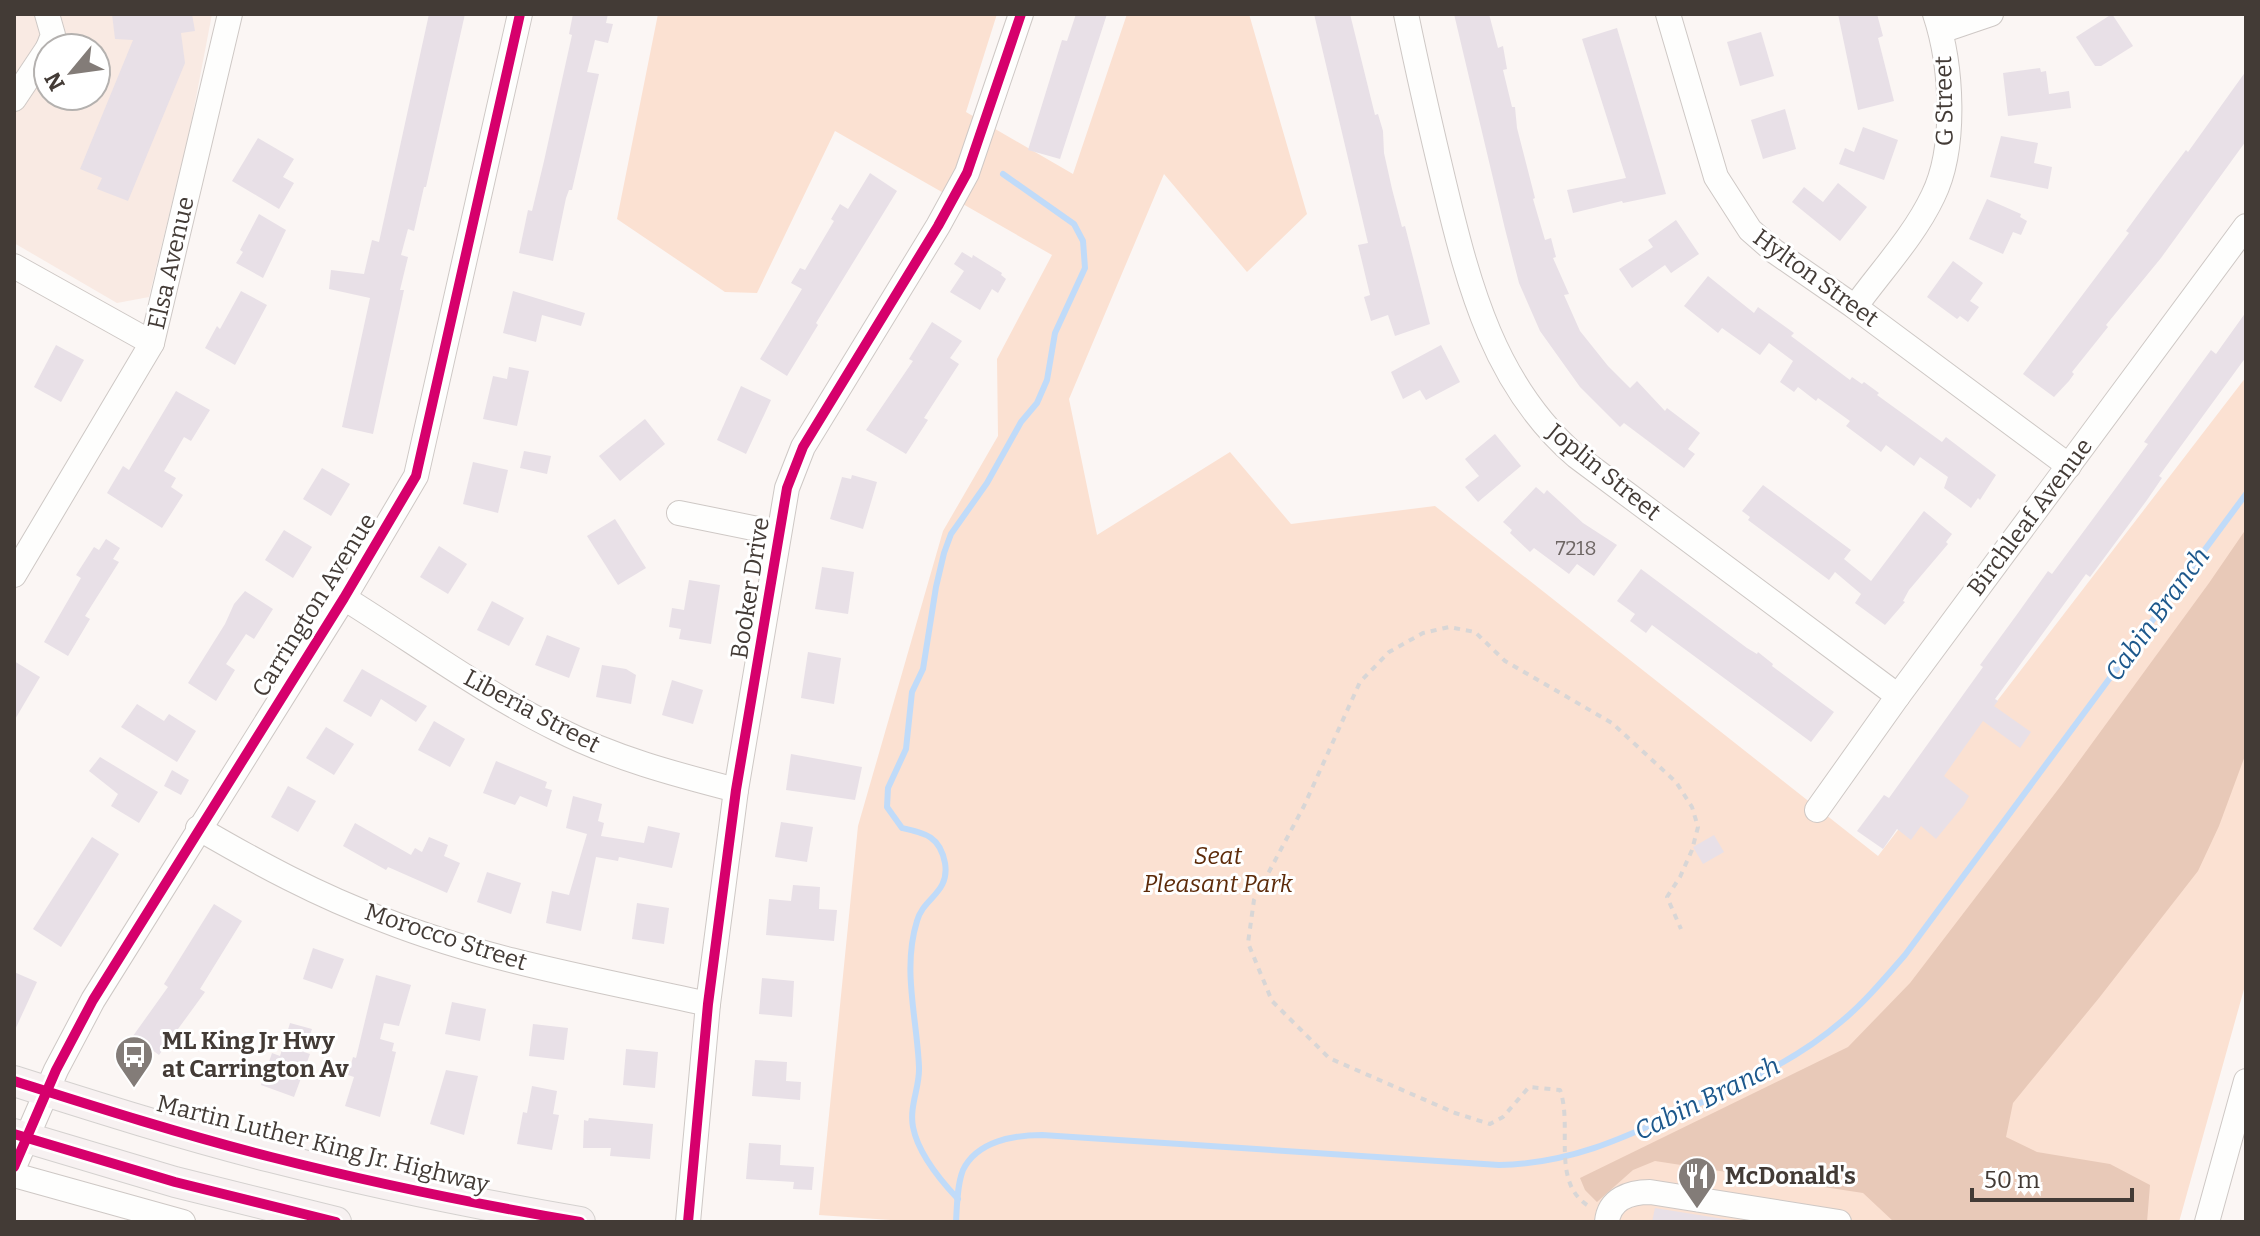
<svg xmlns="http://www.w3.org/2000/svg" width="2260" height="1236" viewBox="0 0 2260 1236" font-family="Bitter,serif">
  <rect width="100%" height="100%" fill="#fbf6f4"/>
  <!-- built -->
  <path fill="#f9eae3" fill-rule="evenodd" d="M14,14h198l-22,115 -41,168 -32,6 -103,-60zM48,48h48v48h-48z"/>
  <!-- green -->
  <polygon fill="#fbe1d2" points="658,14 997,14 966,112 1073,174 1127,14 1249,14 1307,214 1247,272 1164,174 1069,399 1097,535 1230,452 1291,524 1435,506 1878,856 2246,377 2246,982 2179,1222 919,1222 819,1215 858,826 943,531 998,436 997,359 1052,255 835,131 757,293 725,292 617,219"/>
  <!-- forest -->
  <polygon fill="#e8c9b8" points="2246,529 2246,753 2219,826 2198,871 2099,998 2013,1103 2006,1137 2037,1152 2110,1164 2150,1185 2147,1222 1894,1222 1863,1193 1655,1161 1633,1170 1597,1202 1585,1190 1580,1178 1848,1047 1910,983 2063,783 2209,583"/>
  <g fill="none" stroke-linecap="round" stroke-linejoin="round">
    <!-- stream -->
    <g stroke="#c0dbf9" stroke-width="6">
      <path d="M958,1199c-18,-19 -40,-46 -45,-72 -4,-21 7,-40 6,-60 -2,-49 -17,-98 -2,-146 6,-23 33,-28 28,-58 -5,-27 -20,-30 -43,-35l-15,-21 1,-19 18,-39 6,-57 11,-23 13,-82 8,-34 7,-19 36,-51 34,-61 16,-19 10,-23 8,-47 30,-65 -2,-27 -9,-17 -71,-50"/>
      <path d="M956,1222c1,-16 1,-37 7,-52 14,-29 51,-35 79,-35l457,30c71,-1 127,-28 190,-57 54,-24 108,-48 153,-87 23,-19 43,-43 63,-66l341,-461"/>
    </g>
  </g>
  <!-- building -->
  <g fill="#e8e0e7">
    <polygon points="112,14 192,14 195,31 181,33 185,63 128,201 97,189 102,178 80,169 133,40 115,39"/>
    <polygon points="429,14 465,14 426,187 424,187 414,231 408,229 401,255 408,257 400,290 404,290 373,434 342,427 370,298 329,289 331,270 364,274 372,240 379,242"/>
    <polygon points="573,14 608,14 606,23 613,24 608,43 595,40 587,72 599,74 572,190 569,190 566,198 553,261 519,253 528,210 532,211 544,161 572,35 569,34"/>
    <polygon points="1076,14 1107,14 1060,159 1028,150 1062,40 1067,41"/>
    <polygon points="1314,14 1350,14 1375,115 1378,114 1383,131 1384,153 1392,189 1402,227 1405,226 1430,324 1395,336 1388,315 1371,321 1364,297 1370,295 1358,245 1368,243"/>
    <polygon points="1454,14 1489,14 1498,48 1503,46 1507,69 1503,70 1512,107 1515,107 1517,128 1535,198 1533,199 1545,240 1551,238 1556,257 1553,258 1569,294 1564,295 1580,331 1608,366 1630,388 1637,381 1665,411 1667,408 1700,433 1688,449 1695,454 1684,468 1624,423 1620,427 1580,387 1540,331 1519,283 1505,229"/>
    <polygon points="1838,14 1877,14 1883,36 1878,38 1894,101 1858,110"/>
    <polygon points="2112,14 2133,46 2101,66 2095,66 2076,37"/>
    <polygon points="1617,28 1666,194 1623,203 1622,201 1573,213 1567,190 1626,178 1582,39"/>
    <polygon points="1761,32 1774,76 1740,86 1727,42"/>
    <polygon points="2040,68 2041,72 2046,71 2049,94 2069,91 2071,108 2008,116 2003,73"/>
    <polygon points="2246,71 2246,141 2161,258 2106,325 2108,327 2072,372 2074,374 2069,381 2054,397 2023,374 2129,233 2126,231 2161,183 2186,150 2188,152"/>
    <polygon points="1785,109 1796,149 1763,159 1751,120"/>
    <polygon points="1863,127 1898,140 1884,180 1839,164 1845,148 1854,152"/>
    <polygon points="2001,136 2038,143 2034,163 2052,167 2048,189 1990,177"/>
    <polygon points="258,138 294,159 283,177 294,183 279,209 232,181"/>
    <polygon points="870,173 897,191 816,323 818,325 787,376 760,359 802,289 791,283 800,268 805,270 834,221 831,219 840,204 848,209"/>
    <polygon points="1838,183 1867,207 1840,241 1792,202 1804,187 1823,202"/>
    <polygon points="1987,199 2021,214 2020,217 2027,221 2021,235 2013,232 2003,254 1969,239"/>
    <polygon points="259,214 286,230 263,278 236,263 243,252 240,250"/>
    <polygon points="1676,220 1699,254 1671,273 1665,265 1632,288 1619,269 1653,247 1648,240"/>
    <polygon points="962,252 972,258 973,255 1002,273 1001,275 1006,279 998,293 992,289 980,310 950,292 964,271 954,264"/>
    <polygon points="1953,261 1983,283 1970,301 1979,307 1968,322 1960,316 1957,319 1927,297"/>
    <polygon points="1708,276 1754,313 1758,307 1794,333 1791,336 1850,380 1852,377 1862,384 1864,382 1879,393 1877,395 1942,442 1946,437 1996,475 1980,500 1978,498 1971,508 1944,488 1948,477 1920,457 1914,466 1886,445 1881,452 1846,426 1850,421 1818,398 1816,401 1798,387 1794,392 1780,382 1793,361 1769,343 1760,355 1722,328 1718,333 1684,306"/>
    <polygon points="241,291 267,305 235,365 205,348 217,326 220,329"/>
    <polygon points="513,291 585,313 581,326 542,315 536,342 503,333"/>
    <polygon points="2246,312 2246,357 2159,476 2162,478 2147,500 2090,577 2086,574 1995,699 1998,701 1994,706 2031,732 2020,748 1983,721 1944,776 1969,796 1964,805 1936,839 1921,826 1911,840 1897,829 1883,849 1857,831 1884,795 1889,798 1983,667 1980,665 2018,613 2048,571 2052,574 2121,481 2148,444 2144,442 2211,350 2216,354"/>
    <polygon points="932,322 962,341 950,358 959,364 924,418 928,420 906,454 866,430 913,361 909,359"/>
    <polygon points="56,345 84,360 61,402 34,387"/>
    <polygon points="1441,345 1460,382 1426,400 1420,390 1403,399 1391,372"/>
    <polygon points="509,367 529,371 517,426 483,419 493,376 507,379"/>
    <polygon points="741,386 771,400 746,454 717,440"/>
    <polygon points="176,391 210,410 191,441 184,437 164,471 176,478 171,487 183,495 162,528 107,493 123,466 129,470"/>
    <polygon points="645,419 665,444 620,481 599,456"/>
    <polygon points="1495,434 1521,466 1478,502 1465,487 1479,476 1465,459"/>
    <polygon points="524,451 551,456 547,474 520,468"/>
    <polygon points="473,462 508,470 498,513 463,504"/>
    <polygon points="322,468 350,484 331,516 303,499"/>
    <polygon points="852,475 877,482 863,529 830,519 842,477 851,479"/>
    <polygon points="1763,485 1851,550 1844,559 1871,581 1924,511 1952,534 1946,542 1948,544 1909,590 1903,601 1905,602 1885,625 1855,603 1861,594 1835,572 1829,580 1748,520 1750,517 1742,511"/>
    <polygon points="1536,487 1544,494 1547,490 1583,523 1617,545 1594,576 1577,564 1569,574 1534,548 1530,552 1510,533 1512,530 1503,522"/>
    <polygon points="615,519 646,568 618,585 587,536"/>
    <polygon points="284,530 312,547 293,578 265,560"/>
    <polygon points="106,539 120,548 113,559 119,562 85,616 90,619 68,656 44,642 81,578 76,575 94,547 99,550"/>
    <polygon points="439,546 467,564 448,594 420,577"/>
    <polygon points="822,567 854,572 848,614 815,609"/>
    <polygon points="1641,569 1747,648 1757,654 1758,652 1773,664 1772,666 1834,712 1811,742 1652,625 1646,633 1630,621 1635,614 1617,601"/>
    <polygon points="689,580 720,585 711,644 679,639 681,629 669,627 672,608 684,610"/>
    <polygon points="245,591 273,609 254,639 246,634 226,664 235,670 216,701 188,683 225,624 234,604"/>
    <polygon points="492,601 524,618 509,646 477,630"/>
    <polygon points="547,635 580,648 569,678 535,665"/>
    <polygon points="808,652 841,658 834,704 801,698"/>
    <polygon points="14,661 40,677 14,721"/>
    <polygon points="602,665 626,669 636,675 631,704 596,697"/>
    <polygon points="362,669 427,706 416,722 381,699 371,717 343,701"/>
    <polygon points="672,680 703,690 693,724 662,715"/>
    <polygon points="137,704 164,721 169,714 196,731 177,762 121,727"/>
    <polygon points="434,721 465,739 450,767 418,750"/>
    <polygon points="326,727 354,744 334,775 306,758"/>
    <polygon points="791,754 862,767 855,800 786,790"/>
    <polygon points="100,757 158,792 139,823 111,806 118,794 89,771"/>
    <polygon points="496,761 547,782 545,788 552,790 547,807 520,796 515,805 483,793"/>
    <polygon points="172,770 189,780 181,795 164,786"/>
    <polygon points="288,786 316,801 298,832 271,817"/>
    <polygon points="573,796 602,804 598,821 604,823 601,836 644,843 648,826 680,833 672,868 619,857 618,861 596,857 581,931 546,923 552,891 569,895 587,834 566,828"/>
    <polygon points="781,822 813,827 807,862 775,857"/>
    <polygon points="355,823 411,855 415,848 422,852 429,837 448,845 444,856 460,863 447,893 388,867 386,870 343,846"/>
    <polygon points="1714,835 1724,852 1703,864 1693,847"/>
    <polygon points="92,837 119,854 61,947 33,929"/>
    <polygon points="487,872 521,883 511,914 477,902"/>
    <polygon points="793,885 820,887 819,909 837,910 834,941 766,935 769,899 791,901"/>
    <polygon points="637,903 669,908 664,944 632,939"/>
    <polygon points="214,904 242,921 200,989 205,992 159,1055 133,1036 168,987 164,984"/>
    <polygon points="313,948 344,959 332,989 303,979"/>
    <polygon points="14,972 37,982 14,1032"/>
    <polygon points="376,975 411,985 399,1026 384,1023 380,1039 394,1043 392,1051 396,1052 380,1117 345,1106 354,1077 348,1075 353,1057 356,1058"/>
    <polygon points="762,978 794,981 792,1017 759,1014"/>
    <polygon points="452,1002 486,1009 480,1041 445,1034"/>
    <polygon points="290,1023 312,1029 304,1052 310,1054 294,1097 261,1085 272,1053 280,1056"/>
    <polygon points="533,1024 568,1028 564,1060 529,1056"/>
    <polygon points="626,1049 658,1052 655,1088 623,1085"/>
    <polygon points="755,1060 787,1062 786,1081 801,1082 800,1100 752,1096"/>
    <polygon points="446,1070 478,1076 464,1135 430,1124"/>
    <polygon points="532,1086 557,1091 553,1114 559,1115 552,1150 517,1144 523,1112 527,1113"/>
    <polygon points="589,1118 653,1124 650,1159 610,1156 611,1148 583,1148 584,1120 588,1121"/>
    <polygon points="749,1143 781,1145 780,1165 814,1167 812,1190 793,1189 794,1182 746,1179"/>
    <polygon points="1655,1208 1743,1222 1652,1222"/>
  </g>
  <g fill="none" stroke-linecap="round" stroke-linejoin="round">
    <!-- minor casing -->
    <g stroke="#cec8c5" stroke-width="26">
      <g id="minor">
        <polyline points="47,14 53,35 48,48"/>
        <path d="M1406,14c12,58 25,115 39,173 24,100 50,199 131,269l322,240"/>
        <polyline points="1668,14 1716,177 1750,230 1774,251 1855,307 2069,466"/>
        <polyline points="1941,31 1991,14"/>
        <polyline points="14,99 48,48"/>
        <polyline points="14,266 152,343"/>
        <path d="M1855,307c26,-36 59,-71 78,-111 24,-49 19,-131 2,-182"/>
        <polyline points="679,513 778,533"/>
        <polyline points="14,575 152,343 230,14"/>
        <path d="M344,598c71,44 138,94 213,131 57,29 117,45 179,61"/>
        <polyline points="1817,810 1898,696 2246,226"/>
        <path d="M198,828c60,35 121,68 186,92 104,41 216,60 324,84"/>
        <polyline points="14,1167 56,1070 93,1000 344,598 416,476 520,14"/>
        <polyline points="14,1175 183,1222"/>
        <polyline points="688,1222 708,1004 736,790 787,488 803,447 938,226 967,173 1021,14"/>
        <path d="M1607,1222c2,-23 23,-30 43,-30l189,30"/>
        <polyline points="2207,1222 2246,1081"/>
      </g>
    </g>
    <!-- major casing -->
    <g stroke="#d4d1cf" stroke-width="32">
      <g id="major">
        <path d="M14,1081c85,27 170,54 257,76 102,26 205,47 309,65"/>
        <polyline points="14,1134 175,1182 336,1222"/>
      </g>
    </g>
    <!-- path -->
    <path stroke="#d8d6d6" stroke-width="4" stroke-dasharray="6 6" stroke-linecap="butt" d="M1587,1205c-36,-24 -14,-79 -27,-115l-31,-3 -26,30 -13,7 -35,-11 -126,-55 -57,-57 -24,-58 6,-43 50,-94 56,-124 29,-30 34,-19 26,-6 26,5 30,29 107,62 64,59 16,25 6,20 -6,23 -12,27 -13,20 14,32"/>
    <!-- minor -->
    <use href="#minor" stroke="#fefefd" stroke-width="24"/>
    <!-- major -->
    <use href="#major" stroke="#f7f1f1" stroke-width="30"/>
    <!-- cycleway casing -->
    <g stroke="#fff" stroke-width="15">
      <g id="cycleway">
        <path d="M14,1081c85,27 170,54 257,76 102,26 205,47 309,65"/>
        <polyline points="14,1134 175,1182 336,1222"/>
        <polyline points="14,1167 56,1070 93,1000 344,598 416,476 520,14"/>
        <polyline points="688,1222 708,1004 736,790 787,488 803,447 938,226 967,173 1021,14"/>
      </g>
    </g>
    <!-- cycleway -->
    <use href="#cycleway" stroke="#d6006c" stroke-width="10"/>
  </g>
  <!-- icons -->
  <defs>
    <g id="bus-pin" transform="scale(2)"><path d="M0 17L-7.5 6A9.5 9.5 0 1 1 7.5 6Z" fill="#837c78" stroke="#fff"/><path d="M-5-6H5V4H4V6H2V4H-2V6H-4V4H-5ZM-3.5-4V0h7V-4ZM-3.5 1.2v1.5H-2V1.2ZM2 1.2v1.5H3.5V1.2Z" fill="#fff"/></g>
    <g id="restaurant-pin" transform="scale(2)"><path d="M0 17L-7.5 6A9.5 9.5 0 1 1 7.5 6Z" fill="#837c78" stroke="#fff"/><path d="M-5-6h1v4h1v-4h1v4h1v-4h1v5L-1.5 .5V6h-2V.5L-5-1ZM5-6V6H3V1.5H1.5Q1.5-4 5-6Z" fill="#fff"/></g>
  </defs>
  <g fill-rule="evenodd">
    <use href="#bus-pin" x="134" y="1055"/>
    <use href="#restaurant-pin" x="1697" y="1176"/>
  </g>
  <g text-anchor="middle" stroke-width="6" stroke-linejoin="round" paint-order="stroke">
    <!-- number labels -->
    <g font-size="20" fill="#6e6664">
      <text x="1576" y="555">7218</text>
    </g>
    <!-- street labels -->
    <g font-size="24" fill="#433b36" stroke="#fff">
      <text transform="translate(1944 101) rotate(-91)" y="8">G Street</text>
      <text transform="translate(171 263) rotate(-77)" y="8">Elsa Avenue</text>
      <text transform="translate(1816 278) rotate(36)" y="8">Hylton Street</text>
      <text transform="translate(1604 472) rotate(39)" y="8">Joplin Street</text>
      <text transform="translate(2030 517) rotate(-53)" y="8">Birchleaf Avenue</text>
      <text transform="translate(750 588) rotate(-81)" y="8">Booker Drive</text>
      <text transform="translate(314 605) rotate(-58)" y="8">Carrington Avenue</text>
      <text transform="translate(532 711) rotate(28)" y="8">Liberia Street</text>
      <text transform="translate(446 937) rotate(18)" y="8">Morocco Street</text>
      <text transform="translate(323 1144) rotate(14)" y="8">Martin Luther King Jr. Highway</text>
    </g>
    <!-- park labels -->
    <g font-size="24" font-style="italic" fill="#5d2b0a" stroke="#fff">
      <text x="1218" y="864">Seat<tspan x="1218" dy="28">Pleasant Park</tspan></text>
    </g>
    <!-- poi labels -->
    <g font-size="24" font-weight="bold" fill="#433b36" stroke="#fff" text-anchor="start">
      <text x="162" y="1049">ML King Jr Hwy<tspan x="162" dy="28">at Carrington Av</tspan></text>
      <text x="1725" y="1184">McDonald's</text>
    </g>
    <!-- water labels -->
    <g font-size="26" font-style="italic" fill="#1d588c" stroke="#fff">
      <text transform="translate(2157 614) rotate(-54)" y="9">Cabin Branch</text>
      <text transform="translate(1707 1098) rotate(-26)" y="9">Cabin Branch</text>
    </g>
  </g>
  <!-- border -->
  <rect width="2260" height="1236" fill="none" stroke="#433b36" stroke-width="32"/>
  <!-- north arrow -->
  <g transform="translate(72 72) rotate(241)"><circle r="38" fill="#ffffff" stroke="#b4b1af" stroke-width="2"/>
  <path d="M0-6L14 30L0 20L-14 30Z" fill="#837c78"/>
  <text y="-12" font-size="22" font-weight="bold" text-anchor="middle" fill="#433b36">N</text>
  </g>
  <!-- scale -->
  <path d="M1972 1188v12h160v-12" fill="none" stroke="#433b36" stroke-width="4"/>
  <text x="1984" y="1188" font-size="24" fill="#433b36" stroke="#ffffff" stroke-width="6" paint-order="stroke">50 m</text>
</svg>
